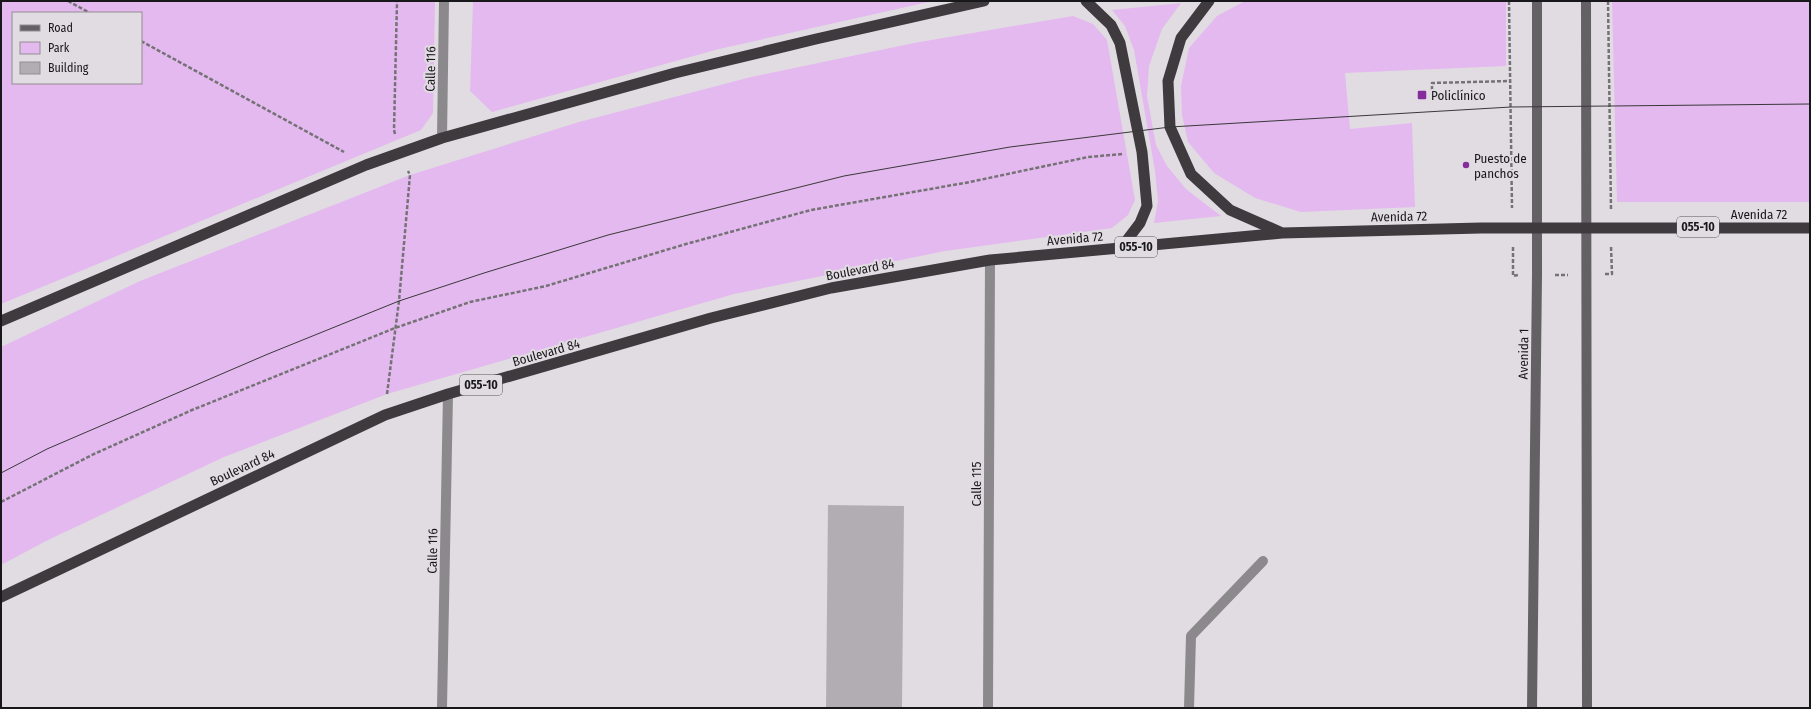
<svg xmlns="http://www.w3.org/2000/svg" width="1811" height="709" viewBox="0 0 1811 709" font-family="'Fira Sans Condensed',sans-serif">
  <rect width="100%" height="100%" fill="#e1dce2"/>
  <!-- green -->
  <g fill="#e4b9ef" fill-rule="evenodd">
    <path d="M1,1h434l-2,112 -12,17 -420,174zM13,13h128v70h-128z"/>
    <polygon points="473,1 933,1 719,49 492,112 470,91"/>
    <polygon points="1245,1 1506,1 1506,66 1345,73 1350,129 1412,123 1415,207 1301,212 1255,198 1214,173 1188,142 1182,115 1181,86 1189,48 1217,16"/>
    <polygon points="1612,1 1810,1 1810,202 1617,202"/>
    <polygon points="1181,3 1162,29 1149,66 1147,96 1156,145 1167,166 1186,189 1221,216 1154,223 1158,201 1155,171 1134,50 1125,26 1112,10"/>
    <polygon points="1073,16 1093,24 1107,40 1135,200 1128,215 1112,228 945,251 734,294 387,394 224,457 48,540 1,565 1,347 140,281 410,175 579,122 751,77 914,43"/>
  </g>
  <!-- building -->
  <polygon fill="#b2adb3" points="828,505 904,506 902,708 826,708"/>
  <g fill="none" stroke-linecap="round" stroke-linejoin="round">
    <!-- path -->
    <g stroke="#757276" stroke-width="2.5" stroke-dasharray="4 2" stroke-linecap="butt">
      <polyline points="68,1 90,13"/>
      <polyline points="1509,1 1512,208"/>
      <polyline points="1608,1 1611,209"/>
      <polyline points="141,41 344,152"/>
      <polyline points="1432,90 1432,83 1510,81"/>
      <polyline points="395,134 394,130 397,1"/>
      <polyline points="1513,247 1513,276 1518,275"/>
      <polyline points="1605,274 1612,274 1611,246"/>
      <polyline points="1555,275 1568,275"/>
      <polyline points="387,394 399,301 410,175 408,171"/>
      <polyline points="1,502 94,454 192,410 395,328 470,302 546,286 686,244 811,210 970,182 1088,157 1123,154"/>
    </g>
    <!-- service -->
    <polyline stroke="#8b898c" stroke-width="10" points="1189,708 1191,636 1263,561"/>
    <!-- minor -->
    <g stroke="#8b898c" stroke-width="10">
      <polyline points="442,138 444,1"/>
      <polyline points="442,708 448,394"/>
      <polyline points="988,708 990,260"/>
    </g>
    <!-- secondary -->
    <g stroke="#646165" stroke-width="10">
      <polyline points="1586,1 1587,708"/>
      <polyline points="1532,708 1537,275 1537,1"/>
    </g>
    <!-- trunk -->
    <g stroke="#3e3a3e" stroke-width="11">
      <polyline points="1086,1 1111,25 1120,43 1142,152 1147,206 1140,223 1121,248"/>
      <polyline points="1209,1 1181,38 1168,81 1170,127 1191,174 1230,210 1280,232"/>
      <polyline points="1,321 366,165 442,138 675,73 816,39 984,1"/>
      <polyline points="1,597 385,415 448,394 711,318 831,288 990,260 1282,233 1481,228 1810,228"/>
    </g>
    <!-- tram -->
    <polyline stroke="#39383a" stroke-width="1" points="1,473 47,449 268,354 399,301 484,273 608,235 844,176 1010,147 1170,127 1511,107 1810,104"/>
  </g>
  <!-- markers -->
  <g fill="#852d9a" stroke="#e1dce2" stroke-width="1.5">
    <rect x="1417" y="90" width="10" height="10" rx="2"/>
    <circle cx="1466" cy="165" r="4"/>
  </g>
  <g text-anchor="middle" stroke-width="4" stroke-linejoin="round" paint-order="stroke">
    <!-- shield labels -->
    <g fill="#e1dce2" stroke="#545255" stroke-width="1">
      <rect x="1677" y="217" width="42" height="20" rx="3"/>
      <rect x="1115" y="237" width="42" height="20" rx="3"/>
      <rect x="460" y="375" width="42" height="20" rx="3"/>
    </g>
    <g font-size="12" font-weight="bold" fill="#181719">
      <text x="1698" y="231">055-10</text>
      <text x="1136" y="251">055-10</text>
      <text x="481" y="389">055-10</text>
    </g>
    <!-- street labels -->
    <g font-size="13" fill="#181719" stroke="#e1dce2">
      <text transform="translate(430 69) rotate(-89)" y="5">Calle 116</text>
      <text x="1759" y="219">Avenida 72</text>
      <text transform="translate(1399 216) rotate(-1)" y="5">Avenida 72</text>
      <text transform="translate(1075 238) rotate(-5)" y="5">Avenida 72</text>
      <text transform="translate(860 269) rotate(-11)" y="5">Boulevard 84</text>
      <text transform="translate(546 352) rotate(-16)" y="5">Boulevard 84</text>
      <text transform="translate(1523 354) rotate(-89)" y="5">Avenida 1</text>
      <text transform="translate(242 467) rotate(-25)" y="5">Boulevard 84</text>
      <text transform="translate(976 484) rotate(-90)" y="5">Calle 115</text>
      <text transform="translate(432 551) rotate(-89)" y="5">Calle 116</text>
    </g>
    <!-- poi labels -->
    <g font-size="13" fill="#181719" stroke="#e1dce2" text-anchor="start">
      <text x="1431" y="100">Policlínico</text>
      <text x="1474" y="163">Puesto de<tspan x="1474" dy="15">panchos</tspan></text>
    </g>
  </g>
  <!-- border -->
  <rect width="1811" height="709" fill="none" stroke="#181719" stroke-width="4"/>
  <!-- legend -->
  <rect x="12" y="12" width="130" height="72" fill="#e1dce2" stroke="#918d92"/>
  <rect x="20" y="25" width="20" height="6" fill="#646165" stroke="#918d92"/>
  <text x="48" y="32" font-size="12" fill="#181719">Road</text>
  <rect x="20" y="42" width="20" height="12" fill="#e4b9ef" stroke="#918d92"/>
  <text x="48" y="52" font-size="12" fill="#181719">Park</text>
  <rect x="20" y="62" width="20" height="12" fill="#b2adb3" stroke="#918d92"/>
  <text x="48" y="72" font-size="12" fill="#181719">Building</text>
</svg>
